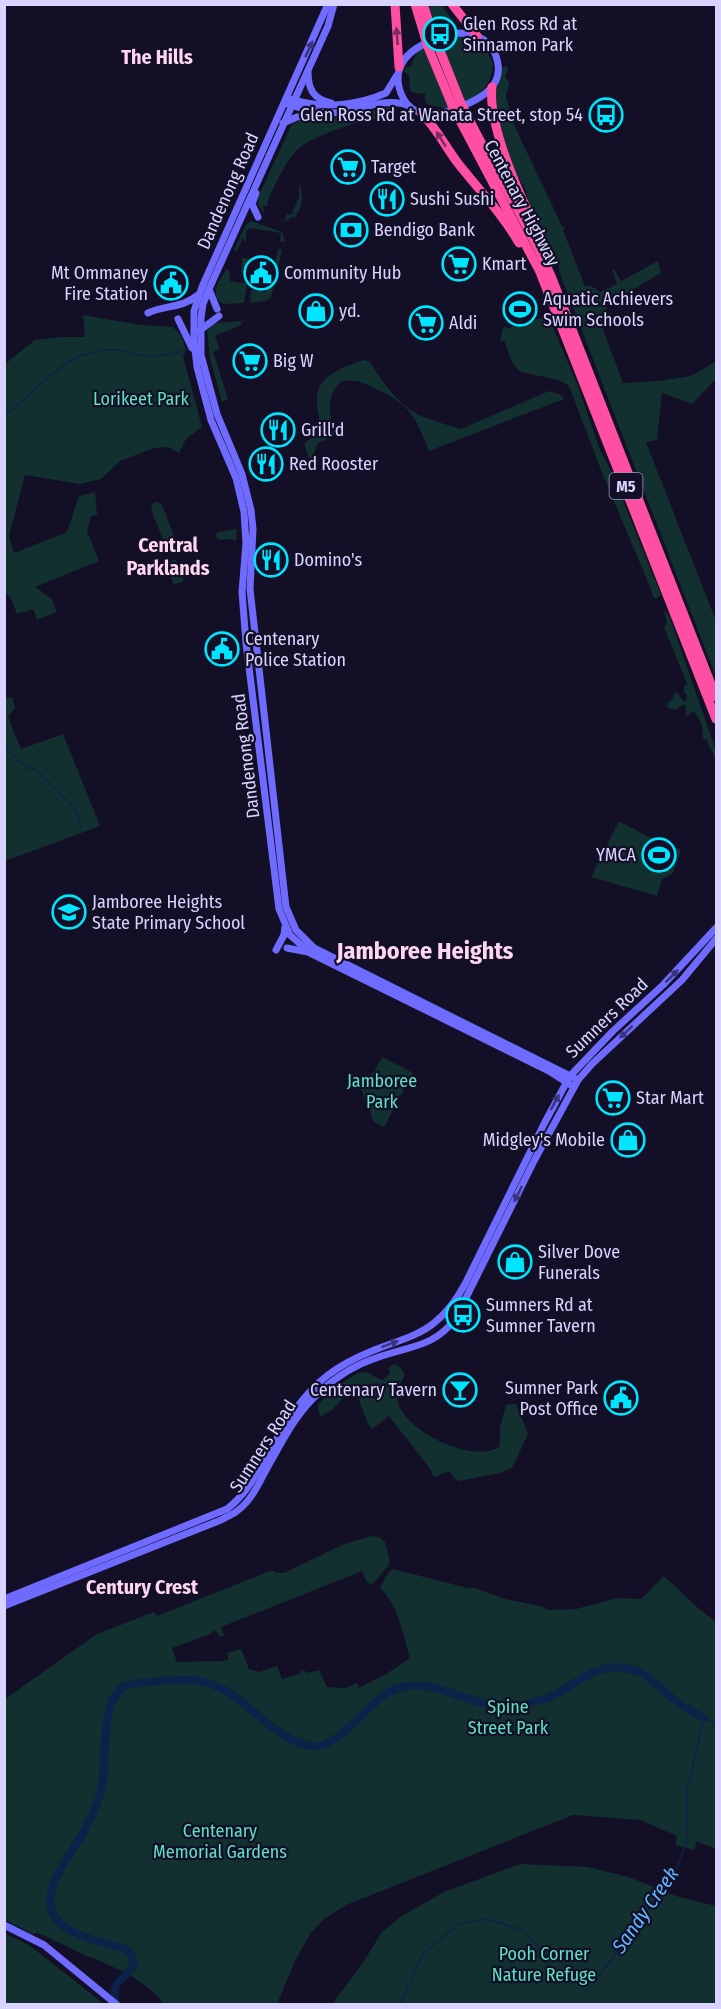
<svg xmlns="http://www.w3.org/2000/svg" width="721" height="2009" viewBox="0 0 721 2009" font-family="'Fira Sans Condensed',sans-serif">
  <rect width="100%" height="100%" fill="#130f26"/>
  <!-- green -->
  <g fill="#12302f">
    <polygon points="428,5 442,5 453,22 438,30"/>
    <path d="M463,36l3,1 1,7 8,-2 11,8 7,13c-2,22 -9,29 -28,38l-24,-57 5,-5z"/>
    <polygon points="425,46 450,107 445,108 428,105 425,100 425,94 415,93 410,91 409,75 403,71 406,67 411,66 417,52"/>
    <polygon points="506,66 508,68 505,78 507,79 509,84 506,96 515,127 562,226 565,227 563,230 585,286 591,286 600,292 617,284 612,270 614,269 621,281 658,261 661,273 607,305 602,327 623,383 659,381 691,376 715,362 716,364 716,379 692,404 662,393 657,440 646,442 716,621 716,677 560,274 557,257 550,244 543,237 528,202 526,190 516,173 497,120 496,93 503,67"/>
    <path d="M390,106l6,7c-6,3 -20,5 -28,8l-1,-2c-19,7 -55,17 -69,30 -13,12 -24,38 -31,54l1,2 -5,2 2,7c-7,-7 -9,-12 -5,-21l32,-69 7,-3 65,-8z"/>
    <path d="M299,183c4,10 4,17 0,28l-3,1 2,1 -3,4 -2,1 3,-6 -2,4 -10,6 3,-8 4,1 8,-18z"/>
    <polygon points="251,221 282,232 285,242 280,241 281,233 249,228 246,232 246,243 244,239 242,239 237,252 234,250 246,224"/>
    <polygon points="278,249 282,249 271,298 265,301 250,303 251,290 265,292 269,270 274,270"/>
    <polygon points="242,258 253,259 250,276 241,272"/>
    <path d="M227,269l2,1 1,11 17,3 -3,19 -21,1c-14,-9 -4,-24 4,-35z"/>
    <polygon points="83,315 140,325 173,327 182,336 186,351 183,356 202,427 186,439 179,453 168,447 154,448 120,461 101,479 80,484 25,475 9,536 14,553 67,532 79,496 95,492 97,515 91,516 87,531 99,561 35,587 52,599 57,612 37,620 34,610 31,610 17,614 11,598 5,592 5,364 35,340 60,337 85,337"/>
    <path d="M548,316l30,70 22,64 12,23 49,122 -5,4 -3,-2 -3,-10 -47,-112 -34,-89c-14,-12 -46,-9 -53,-18 -6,-7 -8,-20 -12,-28l-4,2 3,-15 6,1z"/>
    <polygon points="245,321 241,323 241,325 215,336 220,349 213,352 228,399 222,402 210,359 207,330 214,323"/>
    <path d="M363,360l7,2c12,20 29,43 51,54 13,5 27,9 40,13l88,-38 12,4 3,4 -135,52c-14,-34 -18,-47 -53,-62 -15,-7 -19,-10 -36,-7 -15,18 -11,31 -5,53l-18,9 -6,20 -7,-21c29,-16 6,-33 15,-55 6,-15 30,-23 44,-28z"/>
    <polygon points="158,502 162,505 176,541 175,544 171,547 165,545 151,509 153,503"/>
    <polygon points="237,529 236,541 231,539 219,540 216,537 217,532"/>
    <polygon points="175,559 184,581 174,585 165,563"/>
    <path d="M663,608l7,10 46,133v9l-9,-19 -4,-3c0,-9 -2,-20 -10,-27l-5,5 -2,-1v-9l-4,-1 -6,5 -8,-2 -1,-4 6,-6 1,-5h4l5,8h3l1,-6 -3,-3v-5l3,-3 -23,-57 3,-5z"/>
    <polygon points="12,697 15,708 8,717 21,749 63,734 100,826 5,861 4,698"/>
    <polygon points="619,821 647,836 681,850 673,873 662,879 657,896 591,877"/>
    <polygon points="382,1057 413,1073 384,1127 374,1122 358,1081 374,1072"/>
    <path d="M394,1364l6,3 5,7c-3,9 -10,14 -8,26 6,30 76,66 103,46v-19l6,-22 10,-1 12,30 -16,34 -12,5 -41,8 -6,-4 -3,-6 -16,6 -3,-7 -42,-54 -17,13 -3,-3 -14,-36 -10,6 -13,14 -11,6 -2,-2 -1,-10c9,-8 36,-34 47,-32 6,1 11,6 17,8l5,-3 3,-4 -2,-5z"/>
    <path d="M371,1536l8,1 6,5 5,20 -2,4 -16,19 -5,-3 -5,-11 -141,56 3,9 -5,1 -3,-7 -8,5 -36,13 5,14 46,-1 5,-1v-7l13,-4 8,20 10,3 18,-6 5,13 16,-5 5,-4 5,3 11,-3 8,17 18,1 12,-5 2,5 29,-15 22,-15c-7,-23 -12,-54 -30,-70l8,-15 5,-4 75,19h7l30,11 35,7 9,4 27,-1 42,-11 23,1 23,-23 34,32 18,14v227l-20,-8 -1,9 -20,-5 2,-9 -37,-16 -67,-5 -227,90 -22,14 -14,15 -14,25 -19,45h-113c-20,-26 -50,-37 -79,-49 -16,-7 -31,-15 -47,-22l-6,1 -27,-14v-221l92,-65 57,-22 3,4 115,-46 5,3h7l58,-28z"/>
    <polygon points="520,1864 588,1867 629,1877 676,1896 716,1906 716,2004 332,2004 362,1964 382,1932 400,1917 444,1892"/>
    <polygon points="4,1933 29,1945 104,2004 5,2004"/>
  </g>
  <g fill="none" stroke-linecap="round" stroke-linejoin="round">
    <!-- stream -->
    <g stroke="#0c2248" stroke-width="1.5">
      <path d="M4,416c35,-25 64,-71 113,-66 7,1 15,4 22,5 16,2 30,0 46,-4"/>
      <polyline points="4,747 26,767 37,771 47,780 75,809 79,816 80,828"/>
      <polyline points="400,2004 423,1954 458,1924 488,1919 525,1931 536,1944 552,1970 565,1978 587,1981 600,1975 675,1872 687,1841 687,1791 704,1718 716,1724"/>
    </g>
    <!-- river -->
    <path stroke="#0c2248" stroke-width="8" d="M116,2004c-6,-29 9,-19 18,-41l-4,-10 -4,-4c-21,-6 -66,-14 -74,-38 -8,-27 19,-56 31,-78 7,-13 15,-29 18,-42 7,-27 -3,-87 23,-105 15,-4 62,-8 77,-5 8,2 18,6 25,10 28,16 54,53 88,55 28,2 57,-51 85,-58 38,-11 73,21 111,18 15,-1 30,-5 44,-11 22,-11 44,-32 70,-27 29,5 31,18 53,34 8,6 18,11 27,16"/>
    <!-- secondary -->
    <g stroke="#6f6bff" stroke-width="7">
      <polyline points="328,4 202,287 194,311 194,340 197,367 211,420 236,478 244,512 246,543 242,592 246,643 279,909 290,935 310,953 549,1071 574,1087"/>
      <polyline points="334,4 328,26 209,289 203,304 201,318 201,355 217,414 242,474 251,510 253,529 250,589 286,907 296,930 314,948 578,1080"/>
      <path d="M459,33c14,0 28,5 35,18 15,33 -11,47 -36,57 -25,9 -51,11 -59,-21 -8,-34 33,-50 60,-54z"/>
      <path d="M308,72c0,18 6,27 23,31"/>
      <path d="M291,99c30,10 66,7 95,-6l11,-18"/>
      <path d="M288,104c14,5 28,9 42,9 26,0 56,-18 79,-7"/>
      <polyline points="283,123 297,117 321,114"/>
      <polyline points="256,193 252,204 258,217"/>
      <polyline points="209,289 217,309"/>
      <path d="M148,313c17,-8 35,-5 50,-18"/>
      <polyline points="178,319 192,348"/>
      <polyline points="199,331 219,316"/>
      <polyline points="287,948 308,952"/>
      <polyline points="276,950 284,935 285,927"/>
      <path d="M4,1599l223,-90c17,-13 26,-29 36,-47 19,-32 35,-64 65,-87 13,-10 29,-18 44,-24 21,-9 45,-14 62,-28 14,-11 23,-24 31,-39l80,-162 25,-46 43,-45 50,-46 53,-57"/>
      <path d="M4,1606l217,-86c5,-3 11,-5 16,-9 14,-10 21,-26 29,-41 16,-28 30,-58 55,-79 16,-15 34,-26 55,-33 32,-12 58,-10 80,-40l78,-157 44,-81 14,-16 90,-84 34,-41"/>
      <polyline points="4,1925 44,1945 116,2004"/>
    </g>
    <!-- highway -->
    <g stroke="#ff4fa3" stroke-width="9">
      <polyline points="395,4 399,67"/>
      <polyline points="415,4 425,37"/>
      <polyline points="423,4 433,34"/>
      <polyline points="452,4 477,36"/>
      <polyline points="437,43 460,101"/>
      <polyline points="428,47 452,105"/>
      <path d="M492,87c-5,41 33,119 51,157"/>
      <path d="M465,111c27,56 61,109 86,165l165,421"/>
      <path d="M421,113c15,14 24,33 36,49 21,27 45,51 62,81"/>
      <polyline points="457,115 540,272 716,719"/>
    </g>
    <!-- highway-bridge -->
    <g stroke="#ff4fa3" stroke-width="9">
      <polyline points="433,34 437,43"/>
      <polyline points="425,37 428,47"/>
      <polyline points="460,101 465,111"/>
      <polyline points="452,105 457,115"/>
    </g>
  </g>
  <!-- one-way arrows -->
  <defs><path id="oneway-solid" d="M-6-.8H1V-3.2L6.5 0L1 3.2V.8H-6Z" transform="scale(1.5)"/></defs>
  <g fill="#7d2c5e">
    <use href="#oneway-solid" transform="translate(397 36) rotate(-94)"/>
    <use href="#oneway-solid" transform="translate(441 139) rotate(-122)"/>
  </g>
  <g fill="#38347d">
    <use href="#oneway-solid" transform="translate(309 49) rotate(-65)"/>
    <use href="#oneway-solid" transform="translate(672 976) rotate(-45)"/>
    <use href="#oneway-solid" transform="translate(626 1032) rotate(137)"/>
    <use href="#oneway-solid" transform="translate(555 1102) rotate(-62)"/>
    <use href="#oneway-solid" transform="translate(518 1194) rotate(117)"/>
    <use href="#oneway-solid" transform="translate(390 1344) rotate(-21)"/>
  </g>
  <!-- icons -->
  <defs>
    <g id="bus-ring" transform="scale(1.725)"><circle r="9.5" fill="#130f26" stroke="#00e5ff" stroke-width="1.5"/><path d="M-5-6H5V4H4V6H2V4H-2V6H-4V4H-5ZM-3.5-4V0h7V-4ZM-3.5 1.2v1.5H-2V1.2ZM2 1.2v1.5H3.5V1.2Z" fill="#00e5ff"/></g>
    <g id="supermarket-ring" transform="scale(1.725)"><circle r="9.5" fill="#130f26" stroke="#00e5ff" stroke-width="1.5"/><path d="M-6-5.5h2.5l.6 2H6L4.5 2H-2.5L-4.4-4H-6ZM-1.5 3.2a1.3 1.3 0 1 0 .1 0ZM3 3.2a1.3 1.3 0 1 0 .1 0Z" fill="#00e5ff"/></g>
    <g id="restaurant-ring" transform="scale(1.725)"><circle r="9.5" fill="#130f26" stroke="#00e5ff" stroke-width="1.5"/><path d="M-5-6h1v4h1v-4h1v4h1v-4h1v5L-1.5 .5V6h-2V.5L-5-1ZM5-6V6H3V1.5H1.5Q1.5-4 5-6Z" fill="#00e5ff"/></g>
    <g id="bank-ring" transform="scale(1.725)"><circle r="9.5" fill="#130f26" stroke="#00e5ff" stroke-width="1.5"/><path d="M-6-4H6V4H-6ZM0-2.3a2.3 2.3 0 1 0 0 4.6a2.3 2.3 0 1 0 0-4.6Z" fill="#00e5ff"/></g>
    <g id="civic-ring" transform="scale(1.725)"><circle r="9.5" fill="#130f26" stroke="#00e5ff" stroke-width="1.5"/><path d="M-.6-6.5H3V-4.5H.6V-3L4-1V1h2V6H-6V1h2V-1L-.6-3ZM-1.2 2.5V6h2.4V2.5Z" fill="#00e5ff"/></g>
    <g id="stadium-ring" transform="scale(1.725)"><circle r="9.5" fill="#130f26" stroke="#00e5ff" stroke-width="1.5"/><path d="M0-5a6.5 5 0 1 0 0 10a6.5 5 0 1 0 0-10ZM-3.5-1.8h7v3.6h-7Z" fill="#00e5ff"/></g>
    <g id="shop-ring" transform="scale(1.725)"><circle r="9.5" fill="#130f26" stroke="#00e5ff" stroke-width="1.5"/><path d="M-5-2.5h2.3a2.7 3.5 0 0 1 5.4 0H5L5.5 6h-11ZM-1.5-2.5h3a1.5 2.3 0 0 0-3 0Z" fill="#00e5ff"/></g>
    <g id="school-ring" transform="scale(1.725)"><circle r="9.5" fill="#130f26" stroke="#00e5ff" stroke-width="1.5"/><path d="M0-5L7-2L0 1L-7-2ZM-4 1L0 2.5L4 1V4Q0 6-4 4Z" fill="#00e5ff"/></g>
    <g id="bar-ring" transform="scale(1.725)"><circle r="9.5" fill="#130f26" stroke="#00e5ff" stroke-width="1.5"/><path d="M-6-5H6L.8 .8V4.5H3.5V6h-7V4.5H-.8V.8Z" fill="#00e5ff"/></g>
  </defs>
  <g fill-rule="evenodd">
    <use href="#bus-ring" x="440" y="34"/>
    <use href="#bus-ring" x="606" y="115"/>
    <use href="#supermarket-ring" x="348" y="167"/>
    <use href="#restaurant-ring" x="387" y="199"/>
    <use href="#bank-ring" x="351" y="230"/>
    <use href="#supermarket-ring" x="459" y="264"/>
    <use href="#civic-ring" x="261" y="273"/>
    <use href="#civic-ring" x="171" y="283"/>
    <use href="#stadium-ring" x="520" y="309"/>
    <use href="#shop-ring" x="316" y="311"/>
    <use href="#supermarket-ring" x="426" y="323"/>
    <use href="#supermarket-ring" x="250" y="361"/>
    <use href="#restaurant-ring" x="278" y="430"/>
    <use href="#restaurant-ring" x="266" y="464"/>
    <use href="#restaurant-ring" x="271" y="560"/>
    <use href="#civic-ring" x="222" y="649"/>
    <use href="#stadium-ring" x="659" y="855"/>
    <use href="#school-ring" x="69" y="912"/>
    <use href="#supermarket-ring" x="613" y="1098"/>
    <use href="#shop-ring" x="628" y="1140"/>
    <use href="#shop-ring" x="515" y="1262"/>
    <use href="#bus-ring" x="463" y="1315"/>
    <use href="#bar-ring" x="460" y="1390"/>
    <use href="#civic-ring" x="621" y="1398"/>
  </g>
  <g text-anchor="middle" stroke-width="4.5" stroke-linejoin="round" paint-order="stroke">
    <!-- shield labels -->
    <rect fill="#130f26" stroke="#9e99be" stroke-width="1.5" x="609.5" y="473" width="33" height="26" rx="4.5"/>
    <g font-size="16" font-weight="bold" fill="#d9d4ff">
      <text x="626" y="492">M5</text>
    </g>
    <!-- poi labels -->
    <g font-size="18" fill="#d9d4ff" stroke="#130f26" text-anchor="start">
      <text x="463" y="30">Glen Ross Rd at<tspan x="463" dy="21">Sinnamon Park</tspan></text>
      <text x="583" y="121" text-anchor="end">Glen Ross Rd at Wanata Street, stop 54</text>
      <text x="371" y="173">Target</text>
      <text x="410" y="205">Sushi Sushi</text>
      <text x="374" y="236">Bendigo Bank</text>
      <text x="482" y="270">Kmart</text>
      <text x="148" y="279" text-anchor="end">Mt Ommaney<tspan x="148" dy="21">Fire Station</tspan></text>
      <text x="284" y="279">Community Hub</text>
      <text x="543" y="305">Aquatic Achievers<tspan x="543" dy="21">Swim Schools</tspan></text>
      <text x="339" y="317">yd.</text>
      <text x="449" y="329">Aldi</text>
      <text x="273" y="367">Big W</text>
      <text x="301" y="436">Grill'd</text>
      <text x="289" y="470">Red Rooster</text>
      <text x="294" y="566">Domino's</text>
      <text x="245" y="645">Centenary<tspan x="245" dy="21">Police Station</tspan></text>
      <text x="636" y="861" text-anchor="end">YMCA</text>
      <text x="92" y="908">Jamboree Heights<tspan x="92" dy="21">State Primary School</tspan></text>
      <text x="636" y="1104">Star Mart</text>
      <text x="605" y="1146" text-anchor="end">Midgley's Mobile</text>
      <text x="538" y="1258">Silver Dove<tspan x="538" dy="21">Funerals</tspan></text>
      <text x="486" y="1311">Sumners Rd at<tspan x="486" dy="21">Sumner Tavern</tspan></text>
      <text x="598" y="1394" text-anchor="end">Sumner Park<tspan x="598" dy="21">Post Office</tspan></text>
      <text x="437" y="1396" text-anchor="end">Centenary Tavern</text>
    </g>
    <!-- street labels -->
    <g font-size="18" fill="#d9d4ff" stroke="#130f26">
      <text transform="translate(228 191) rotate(-66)" y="6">Dandenong Road</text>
      <text transform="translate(522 203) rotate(62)" y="6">Centenary Highway</text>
      <text transform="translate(246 756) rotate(-97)" y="6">Dandenong Road</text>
      <text transform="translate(607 1018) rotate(-44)" y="6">Sumners Road</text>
      <text transform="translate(263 1446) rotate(-57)" y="6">Sumners Road</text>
    </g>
    <!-- park labels -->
    <g font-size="18" fill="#5fe0c0" stroke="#130f26">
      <text x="141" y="405">Lorikeet Park</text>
      <text x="382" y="1087">Jamboree<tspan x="382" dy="21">Park</tspan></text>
      <text x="508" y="1713">Spine<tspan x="508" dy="21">Street Park</tspan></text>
      <text x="220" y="1837">Centenary<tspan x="220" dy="21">Memorial Gardens</tspan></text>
      <text x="544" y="1960">Pooh Corner<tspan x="544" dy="21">Nature Refuge</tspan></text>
    </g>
    <!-- neighbourhood labels -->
    <g font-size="20" font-weight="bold" fill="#ffd6f0" stroke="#130f26">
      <text x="157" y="64">The Hills</text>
      <text x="168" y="552">Central<tspan x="168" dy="23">Parklands</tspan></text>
      <text x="142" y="1594">Century Crest</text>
    </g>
    <!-- water labels -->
    <g font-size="20" font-style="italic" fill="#62b6ff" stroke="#130f26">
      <text transform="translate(645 1910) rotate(-55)" y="7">Sandy Creek</text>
    </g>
    <!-- district labels -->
    <g font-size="24" font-weight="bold" fill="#ffd6f0" stroke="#130f26">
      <text x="425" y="959">Jamboree Heights</text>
    </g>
  </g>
  <!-- border -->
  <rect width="721" height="2009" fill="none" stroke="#d9d4ff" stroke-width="12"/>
</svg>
